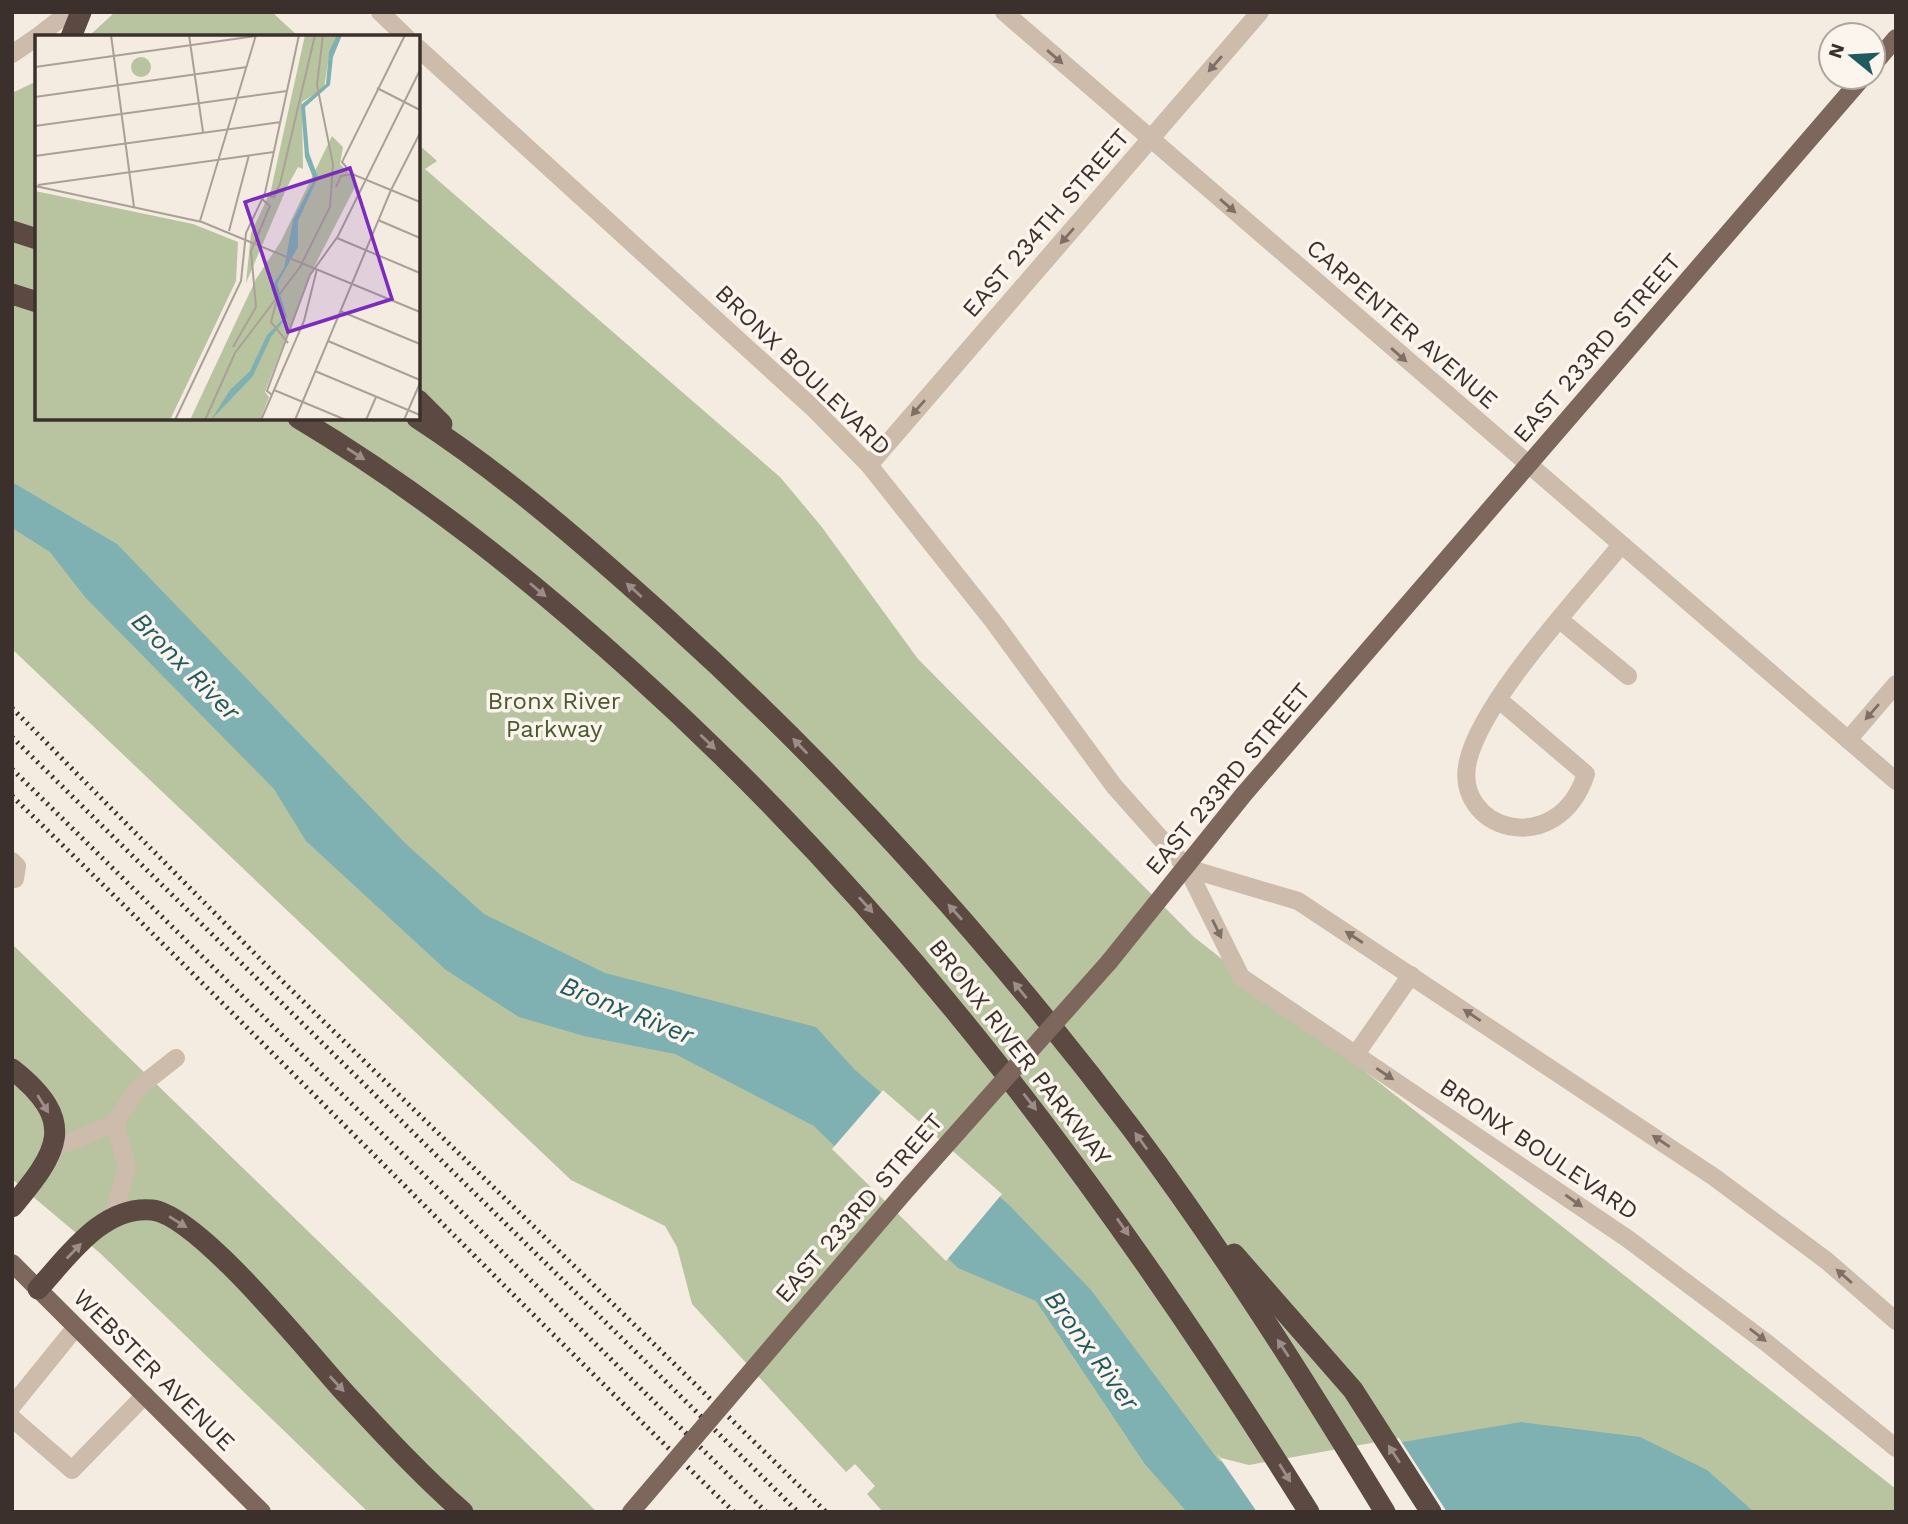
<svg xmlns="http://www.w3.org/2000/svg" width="1908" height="1524" viewBox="0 0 1908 1524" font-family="'Work Sans',sans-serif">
  <rect width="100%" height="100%" fill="#f4ebe1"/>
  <!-- green -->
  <g fill="#b8c4a0">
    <polygon points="115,12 272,12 299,37 88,37"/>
    <polygon points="37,81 37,418 418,418 418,144 437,161 425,169 780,477 821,526 918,659 1194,937 1896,1489 1896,1512 883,1512 867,1494 875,1486 855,1464 846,1472 692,1304 677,1247 665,1226 571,1180 12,649 12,93"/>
    <polygon points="12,944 550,1466 597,1512 368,1512 101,1254 12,1179"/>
  </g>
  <!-- water -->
  <polygon fill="#7fb0b2" points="12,482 117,544 406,844 484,914 605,973 816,1027 854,1069 1009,1205 1091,1290 1219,1461 1249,1468 1521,1422 1640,1437 1707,1470 1754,1512 1187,1512 1144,1463 1036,1301 958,1268 814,1126 675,1054 584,1036 519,1017 446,970 306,841 274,789 85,597 50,552 12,528"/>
  <!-- pier -->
  <g fill="#f4ebe1">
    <polygon points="883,1090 1002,1194 946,1261 832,1149"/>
    <polygon points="1399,1438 1447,1512 1257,1512 1217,1454 1221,1458 1249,1465"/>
  </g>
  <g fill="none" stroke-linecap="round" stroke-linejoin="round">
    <!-- minor -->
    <g stroke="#cdbbac" stroke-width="18">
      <polyline points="380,12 406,37"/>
      <polyline points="1004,12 1896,781"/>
      <polyline points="37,37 69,12"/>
      <polyline points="418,48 813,408 869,465 993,621 1114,786 1187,868 1241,977 1628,1239 1768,1344 1896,1448"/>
      <polyline points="12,54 37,37"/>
      <polyline points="869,465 1260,12"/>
      <polyline points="1560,620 1628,676"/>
      <path d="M1498,699l88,75c-29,88 -134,56 -118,-13 14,-61 112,-165 153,-216"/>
      <polyline points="1848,740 1896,684"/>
      <polyline points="12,861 17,866 15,879"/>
      <polyline points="1187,868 1298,901 1714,1177 1827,1261 1896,1321"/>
      <polyline points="1356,1054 1411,975"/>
      <polyline points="53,1149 115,1123 139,1087 176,1058"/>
      <polyline points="113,1217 127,1167 115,1123"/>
      <polyline points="12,1406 76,1327"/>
      <polyline points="12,1418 72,1470 145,1395"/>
    </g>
    <!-- major -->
    <g stroke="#7d675c" stroke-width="18">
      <polyline points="1873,65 1896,38"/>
      <polyline points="1109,962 1244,794 1863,77"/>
      <polyline points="12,1263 262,1512"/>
      <polyline points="811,1301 908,1188"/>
    </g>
    <!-- highway -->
    <g stroke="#5c4a42" stroke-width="21">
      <polyline points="71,37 81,12"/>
      <polyline points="12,231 37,239"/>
      <polyline points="12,294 37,302"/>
      <polyline points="418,400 442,424"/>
      <path d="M298,418c122,73 231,160 336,255 273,246 481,529 675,839"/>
      <path d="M417,418c89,58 169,128 248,199 171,154 328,328 467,512 92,123 173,252 253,383"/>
      <path d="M12,1069c67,53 46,83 0,138"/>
      <polyline points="1234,1254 1353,1390 1431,1512"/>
      <path d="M38,1289c29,-31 64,-84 114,-79 47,5 159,146 195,185 37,40 75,81 116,117"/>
    </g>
    <!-- rail -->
    <g stroke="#3b302b" stroke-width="5" stroke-dasharray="2 5" stroke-linecap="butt">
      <polyline points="12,708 269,968 826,1512"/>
      <polyline points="12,737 798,1512"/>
      <polyline points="12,769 766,1512"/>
      <path d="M12,796c244,236 478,480 722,716"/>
    </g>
    <!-- major-bridge -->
    <g stroke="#7d675c" stroke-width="18">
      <polyline points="908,1188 1109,962"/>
      <polyline points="631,1512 811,1301"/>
    </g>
  </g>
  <!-- one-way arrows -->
  <defs><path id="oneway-solid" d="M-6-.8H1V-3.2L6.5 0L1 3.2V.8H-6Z" transform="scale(1.75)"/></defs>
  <g fill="#7d6f65">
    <use href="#oneway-solid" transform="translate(1055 57) rotate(41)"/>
    <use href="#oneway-solid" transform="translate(1215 64) rotate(131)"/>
    <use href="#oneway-solid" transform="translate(1228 206) rotate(41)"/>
    <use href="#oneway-solid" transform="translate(1067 236) rotate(131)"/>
    <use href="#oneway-solid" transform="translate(1399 355) rotate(41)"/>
    <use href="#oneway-solid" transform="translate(918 408) rotate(131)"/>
    <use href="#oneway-solid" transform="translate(1872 712) rotate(131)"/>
    <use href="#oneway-solid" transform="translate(1217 929) rotate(64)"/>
    <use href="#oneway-solid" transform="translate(1354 937) rotate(-147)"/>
    <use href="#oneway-solid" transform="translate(1472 1015) rotate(-146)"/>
    <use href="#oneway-solid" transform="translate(1385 1074) rotate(34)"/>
    <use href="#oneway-solid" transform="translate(1661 1141) rotate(-146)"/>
    <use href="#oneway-solid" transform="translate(1574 1201) rotate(35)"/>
    <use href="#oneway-solid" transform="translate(1844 1276) rotate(-139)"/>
    <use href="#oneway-solid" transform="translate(1758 1335) rotate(38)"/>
  </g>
  <g fill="#9c8e87">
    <use href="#oneway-solid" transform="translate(356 454) rotate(33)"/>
    <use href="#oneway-solid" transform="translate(538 590) rotate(40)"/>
    <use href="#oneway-solid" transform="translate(634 590) rotate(-138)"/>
    <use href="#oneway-solid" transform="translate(708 742) rotate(44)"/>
    <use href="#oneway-solid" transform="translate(800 746) rotate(-134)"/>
    <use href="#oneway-solid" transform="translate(866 905) rotate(48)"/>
    <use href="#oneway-solid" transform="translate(955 912) rotate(-132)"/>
    <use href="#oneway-solid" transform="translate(1020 990) rotate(-129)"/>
    <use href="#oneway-solid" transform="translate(1030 1102) rotate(52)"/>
    <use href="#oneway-solid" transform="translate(43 1104) rotate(58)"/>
    <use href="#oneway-solid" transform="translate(1141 1141) rotate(-126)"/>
    <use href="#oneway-solid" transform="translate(178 1222) rotate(32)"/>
    <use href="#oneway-solid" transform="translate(1123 1227) rotate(55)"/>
    <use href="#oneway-solid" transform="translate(74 1251) rotate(-46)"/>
    <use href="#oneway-solid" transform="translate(1283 1348) rotate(-123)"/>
    <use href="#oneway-solid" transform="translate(337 1384) rotate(47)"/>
    <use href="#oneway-solid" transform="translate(1394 1454) rotate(-123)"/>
    <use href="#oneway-solid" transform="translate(1285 1473) rotate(58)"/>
  </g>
  <g text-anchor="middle" stroke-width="7" stroke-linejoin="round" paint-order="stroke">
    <!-- street labels -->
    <g font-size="24" fill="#3b302b" stroke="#fbf5ee">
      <text transform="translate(1046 223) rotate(-49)" y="8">EAST 234TH STREET</text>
      <text transform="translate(1402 324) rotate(41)" y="8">CARPENTER AVENUE</text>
      <text transform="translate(1597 348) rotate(-49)" y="8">EAST 233RD STREET</text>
      <text transform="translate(803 370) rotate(44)" y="8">BRONX BOULEVARD</text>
      <text transform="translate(1228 779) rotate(-50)" y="8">EAST 233RD STREET</text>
      <text transform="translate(1020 1052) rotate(52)" y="8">BRONX RIVER PARKWAY</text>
      <text transform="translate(1539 1149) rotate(34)" y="8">BRONX BOULEVARD</text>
      <text transform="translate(859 1208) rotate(-49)" y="8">EAST 233RD STREET</text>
      <text transform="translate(154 1370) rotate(45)" y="8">WEBSTER AVENUE</text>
    </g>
    <!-- park labels -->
    <g font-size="24" fill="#4a5a2e" stroke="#fbf5ee">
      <text x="554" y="709">Bronx River<tspan x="554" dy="28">Parkway</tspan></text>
    </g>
    <!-- water labels -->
    <g font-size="26" font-style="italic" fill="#1f5a5e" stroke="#fbf5ee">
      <text transform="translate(186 666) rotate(45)" y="9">Bronx River</text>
      <text transform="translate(627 1010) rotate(22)" y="9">Bronx River</text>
      <text transform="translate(1092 1350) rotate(54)" y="9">Bronx River</text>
    </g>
  </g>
  <!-- overview -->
  <g transform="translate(35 35)">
    <rect width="385" height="385" fill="#f4ebe1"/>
    <path d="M270,0h33l-9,21 -5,32 -22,14 1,67 -5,-2 -11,20 -41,96 5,-50 20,-43zM96 32a10 10 0 1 1 20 0a10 10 0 1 1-20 0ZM297,101l11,11 -3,17 14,14 1,9 -43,84 -47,121 4,5 -9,23h-70l66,-141 25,-38zM0,156l158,33 45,18 -2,39 -66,139h-135z" fill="#b8c4a0"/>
    <path d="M302,0h5l-9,22 -3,28 -25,22 4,46 9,24 -20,44v26l-21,37 10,33 -16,20 -18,39 -42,44 19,-30 20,-19 17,-36 15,-15 -11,-32 13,-20 9,-48 21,-40 -9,-23 -4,-52 25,-21 3,-32z" fill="#7fb0b2"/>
    <path fill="none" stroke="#aaa098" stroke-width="2" d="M76,0l23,172M154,0l14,97M370,0l-63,127 10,12 68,28M0,32l221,-31M342,53l43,22M0,62l212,-30M0,91l252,-35M0,121l246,-34M3,150l236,-33M0,151l167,36 218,90M301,152l5,-11 11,-2M230,160l9,2 6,-13 35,-149M343,185l42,18M165,186l56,-186M194,196l20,-76M302,203l83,35M241,268l-5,19 17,21M305,276l80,33M293,306l92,39M198,312l23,-40 -5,-56 19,-45 -8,-7M280,336l105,44M239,355l72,30M237,360l-5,-4 43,-116 28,-39 82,-166M140,385l66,-139 5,-48 19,-40 34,-158M170,385l30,-67 65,-86 30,-60 3,-43 -16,-79 6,-50M226,385l43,-99 13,-52M260,385l96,-230 29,-57M331,385l10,-23M369,385l16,-37"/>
    <path fill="#7b2cbf" fill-opacity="0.15" stroke="#7b2cbf" stroke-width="3.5" d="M315,133l42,131 -104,33 -43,-130z"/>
    <rect width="385" height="385" fill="none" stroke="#3b302b" stroke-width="3.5"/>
  </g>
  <!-- border -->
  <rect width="1908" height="1524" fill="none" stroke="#3b302b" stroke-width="28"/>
  <!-- north arrow -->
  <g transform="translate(1852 56) rotate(288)"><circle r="33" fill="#fbf5ee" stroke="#aea6a0" stroke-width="2"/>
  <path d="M0-5L12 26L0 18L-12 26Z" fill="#1f5a5e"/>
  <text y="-10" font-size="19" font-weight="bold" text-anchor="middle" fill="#3b302b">N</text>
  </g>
</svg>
